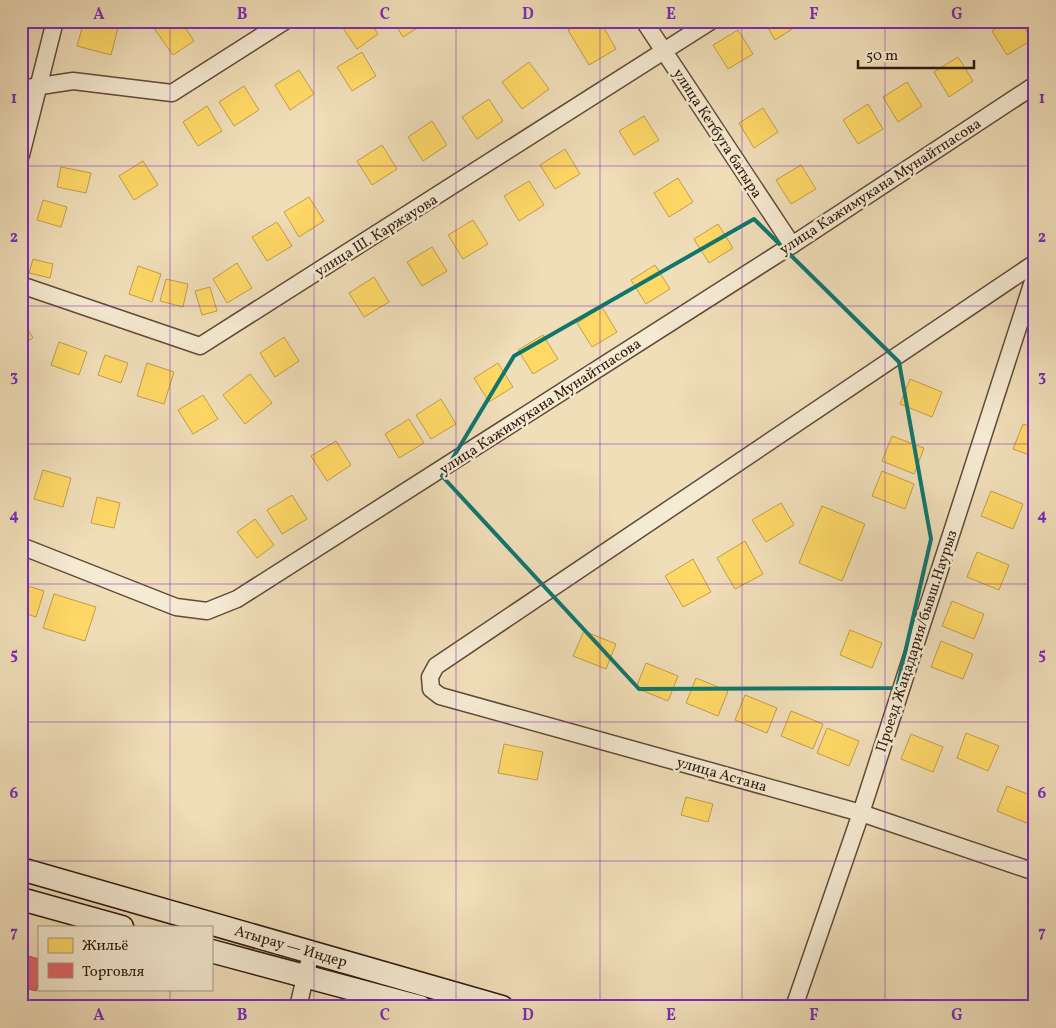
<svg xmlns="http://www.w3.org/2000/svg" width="1056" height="1028" viewBox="0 0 1056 1028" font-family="Vollkorn,serif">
  <rect width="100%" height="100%" fill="#f0deb9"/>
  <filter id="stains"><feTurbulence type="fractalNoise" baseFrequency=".004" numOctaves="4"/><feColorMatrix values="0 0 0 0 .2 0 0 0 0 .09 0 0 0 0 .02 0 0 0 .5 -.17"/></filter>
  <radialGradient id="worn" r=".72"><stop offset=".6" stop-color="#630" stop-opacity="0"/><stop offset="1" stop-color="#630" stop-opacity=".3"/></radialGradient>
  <!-- homes -->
  <g fill="#ffd966" stroke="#c19f4b">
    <polygon points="84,21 110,21 119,24 111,55 77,46"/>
    <polygon points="161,21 181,21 194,41 173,55 153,27"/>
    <polygon points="341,21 369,21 378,34 357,49 339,22"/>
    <polygon points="393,21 427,21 427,22 403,37"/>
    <polygon points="584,21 600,21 616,49 589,65 568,30"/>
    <polygon points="764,21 798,21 800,24 775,40"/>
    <polygon points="1007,21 1020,21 1032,40 1007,55 992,31"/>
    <polygon points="738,30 753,54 728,69 713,45"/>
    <polygon points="362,52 376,76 352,91 337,67"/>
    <polygon points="958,57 973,81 949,97 934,72"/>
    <polygon points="529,62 549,89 522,109 502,82"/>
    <polygon points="299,70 314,94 290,110 275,85"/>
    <polygon points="907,82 922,106 898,122 883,97"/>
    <polygon points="244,86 259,110 234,126 219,102"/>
    <polygon points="489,99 503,121 477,139 462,117"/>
    <polygon points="868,104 883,129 858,144 843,120"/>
    <polygon points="207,106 222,131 198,146 183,122"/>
    <polygon points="763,108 778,132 754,148 739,123"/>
    <polygon points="644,116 659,140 634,155 619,131"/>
    <polygon points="432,121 447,145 423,161 408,137"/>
    <polygon points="382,145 397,169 372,185 357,161"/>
    <polygon points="565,149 580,174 555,189 540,165"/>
    <polygon points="143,161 158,185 134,200 119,176"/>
    <polygon points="801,165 816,189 791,204 776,180"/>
    <polygon points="61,167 91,173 86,193 57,187"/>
    <polygon points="678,178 693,202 669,217 654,193"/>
    <polygon points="529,181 544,205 519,221 504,196"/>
    <polygon points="309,197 324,221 299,237 284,212"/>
    <polygon points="43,200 67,207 61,227 37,220"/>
    <polygon points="473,220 488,244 463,259 448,235"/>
    <polygon points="277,222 292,246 267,261 252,237"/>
    <polygon points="718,224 733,248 709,263 694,239"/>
    <polygon points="432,247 447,271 422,286 407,262"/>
    <polygon points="33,259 53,264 50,278 29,273"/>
    <polygon points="237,263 252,288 227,303 213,279"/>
    <polygon points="655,265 670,289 646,304 631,280"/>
    <polygon points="138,266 161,274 152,302 129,294"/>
    <polygon points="374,277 389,302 364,317 349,293"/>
    <polygon points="166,279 188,284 183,307 160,301"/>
    <polygon points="210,287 217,311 202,315 195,291"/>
    <polygon points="602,307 617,332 592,347 577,323"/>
    <polygon points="21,318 33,338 21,345"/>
    <polygon points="543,335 558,359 533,374 518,350"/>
    <polygon points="284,337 299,361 275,377 260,353"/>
    <polygon points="59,342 87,352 79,375 51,365"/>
    <polygon points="105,355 128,363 121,383 98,375"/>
    <polygon points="147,363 174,372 164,404 137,396"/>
    <polygon points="498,363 513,387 489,402 474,378"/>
    <polygon points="250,374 272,403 245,424 223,395"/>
    <polygon points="910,379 942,392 932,417 900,404"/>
    <polygon points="1035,382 1035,405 1027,402"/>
    <polygon points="203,395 218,419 193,434 178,410"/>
    <polygon points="441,399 456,424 431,439 416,415"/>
    <polygon points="409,419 424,443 399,458 385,434"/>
    <polygon points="1023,424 1035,428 1035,457 1013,449"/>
    <polygon points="892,436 924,448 914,474 882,461"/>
    <polygon points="336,441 351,465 327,481 311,456"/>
    <polygon points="43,470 71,478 63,507 34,499"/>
    <polygon points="882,471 914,484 905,509 872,496"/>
    <polygon points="21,475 28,477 24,499 21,498"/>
    <polygon points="991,491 1023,504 1013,529 981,516"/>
    <polygon points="292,495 307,519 282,534 267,510"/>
    <polygon points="97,497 120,503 114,528 91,523"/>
    <polygon points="781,503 794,525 766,542 752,520"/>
    <polygon points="822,506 865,524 842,581 799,563"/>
    <polygon points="255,519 274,545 257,558 237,532"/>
    <polygon points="745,541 763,574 735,589 717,558"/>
    <polygon points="977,552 1009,565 999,590 967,577"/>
    <polygon points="693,559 711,592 683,607 665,576"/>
    <polygon points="21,584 44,591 36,617 21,612"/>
    <polygon points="54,594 96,607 85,641 43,628"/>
    <polygon points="952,601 984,614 974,639 942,626"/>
    <polygon points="850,630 882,643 872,668 840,655"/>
    <polygon points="584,631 616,644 606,669 573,656"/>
    <polygon points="941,641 973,654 963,679 931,667"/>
    <polygon points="646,663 678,676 668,701 636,688"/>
    <polygon points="696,678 728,691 718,716 686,703"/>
    <polygon points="745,695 777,708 767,733 735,720"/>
    <polygon points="791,711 823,724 813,749 781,736"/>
    <polygon points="827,728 859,741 849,766 817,753"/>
    <polygon points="966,733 999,746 988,771 957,758"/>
    <polygon points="911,734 943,747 933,772 901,759"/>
    <polygon points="504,744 543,752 537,780 498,773"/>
    <polygon points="1007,786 1035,797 1035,809 1029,824 997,811"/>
    <polygon points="686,797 713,804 708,822 681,815"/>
    <polygon points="21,998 33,1001 32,1007 21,1007"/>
  </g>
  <!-- shops -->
  <polygon fill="#e06666" stroke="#ab4f4b" points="21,954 39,959 39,982 36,991 21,987"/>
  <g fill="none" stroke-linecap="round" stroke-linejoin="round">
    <!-- minor casing -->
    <g stroke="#604a38" stroke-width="19">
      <g id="minor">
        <polyline points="644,21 792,245"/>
        <polyline points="21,89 73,81 172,93 285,21"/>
        <polyline points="21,155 55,21"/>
        <polyline points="1035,263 436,666 430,677 431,689 440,696 861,813 1035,872"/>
        <polyline points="21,285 200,346 711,21"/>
        <polyline points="21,546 176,607 207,611 237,599 792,245 1035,85"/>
        <polyline points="298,1007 308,965"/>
        <polyline points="794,1007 861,813 1035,275"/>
      </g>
    </g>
    <!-- secondary casing -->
    <g stroke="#30190d" stroke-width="25">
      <g id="secondary">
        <polyline points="21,869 502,1007"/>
        <polyline points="21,899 122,927"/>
        <polyline points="211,951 420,1007"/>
      </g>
    </g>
    <!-- minor -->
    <use href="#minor" stroke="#f5ead2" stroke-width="16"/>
    <!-- secondary -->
    <use href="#secondary" stroke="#f5ead2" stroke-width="22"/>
  </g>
  <!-- marked area -->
  <path fill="none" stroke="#0f766e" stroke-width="4" stroke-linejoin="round" d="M754,219l145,143 32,177 -34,149 -258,1 -197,-213 72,-120z"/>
  <!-- grid -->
  <path fill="none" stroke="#7b2cbf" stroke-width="1" stroke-opacity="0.55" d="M170,21v906M314,21v986M456,21v986M600,21v986M742,21v986M885,21v986M21,166h1014M21,306h1014M21,444h1014M21,584h1014M21,722h1014M21,861h1014M170,989v18"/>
  <g text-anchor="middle" stroke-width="5" stroke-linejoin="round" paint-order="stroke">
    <!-- street labels -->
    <g font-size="15" fill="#30190d" stroke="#f5ead2">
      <text transform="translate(718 133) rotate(57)" y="5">улица Кетбуга батыра</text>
      <text transform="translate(880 186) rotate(-33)" y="5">улица Кажимукана Мунайтпасова</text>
      <text transform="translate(376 235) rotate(-32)" y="5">улица Ш. Каржауова</text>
      <text transform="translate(540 406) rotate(-33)" y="5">улица Кажимукана Мунайтпасова</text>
      <text transform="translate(916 641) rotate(-72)" y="5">Проезд Жаңадария/бывш.Наурыз</text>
      <text transform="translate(722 774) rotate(16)" y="5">улица Астана</text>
      <text transform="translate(291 946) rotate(16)" y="5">Атырау — Индер</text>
    </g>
  </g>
  <!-- margin -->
  <rect width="1056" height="1028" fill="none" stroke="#f0deb9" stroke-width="55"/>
  <!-- legend -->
  <rect x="38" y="926" width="175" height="65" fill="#f5ead2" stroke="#a69683"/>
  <rect x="48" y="938" width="25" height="15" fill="#ffd966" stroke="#a69683"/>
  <text x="82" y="950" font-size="15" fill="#30190d">Жильё</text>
  <rect x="48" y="963" width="25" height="15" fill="#e06666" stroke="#a69683"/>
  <text x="82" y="976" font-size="15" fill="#30190d">Торговля</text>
  <!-- scale -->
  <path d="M858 60v8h116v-8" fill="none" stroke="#30190d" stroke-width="2.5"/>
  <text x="866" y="60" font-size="15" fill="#30190d" stroke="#f5ead2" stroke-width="4" paint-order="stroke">50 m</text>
  <rect x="28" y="28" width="1000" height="972" fill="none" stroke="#7b2cbf" stroke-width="2"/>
  <g font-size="16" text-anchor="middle" font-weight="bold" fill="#7b2cbf">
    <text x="99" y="19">A</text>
    <text x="242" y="19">B</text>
    <text x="385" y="19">C</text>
    <text x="528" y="19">D</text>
    <text x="671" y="19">E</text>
    <text x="814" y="19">F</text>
    <text x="957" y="19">G</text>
    <text x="14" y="103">1</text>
    <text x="1042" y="103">1</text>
    <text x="14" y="242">2</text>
    <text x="1042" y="242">2</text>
    <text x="14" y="381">3</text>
    <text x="1042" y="381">3</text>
    <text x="14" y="520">4</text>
    <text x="1042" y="520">4</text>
    <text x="14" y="659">5</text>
    <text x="1042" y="659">5</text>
    <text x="14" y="798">6</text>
    <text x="1042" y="798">6</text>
    <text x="14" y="937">7</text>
    <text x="1042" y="937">7</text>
    <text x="99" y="1020">A</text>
    <text x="242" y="1020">B</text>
    <text x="385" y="1020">C</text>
    <text x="528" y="1020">D</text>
    <text x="671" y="1020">E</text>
    <text x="814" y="1020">F</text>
    <text x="957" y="1020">G</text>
  </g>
  <rect width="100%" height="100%" filter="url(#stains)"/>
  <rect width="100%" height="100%" fill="url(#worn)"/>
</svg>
